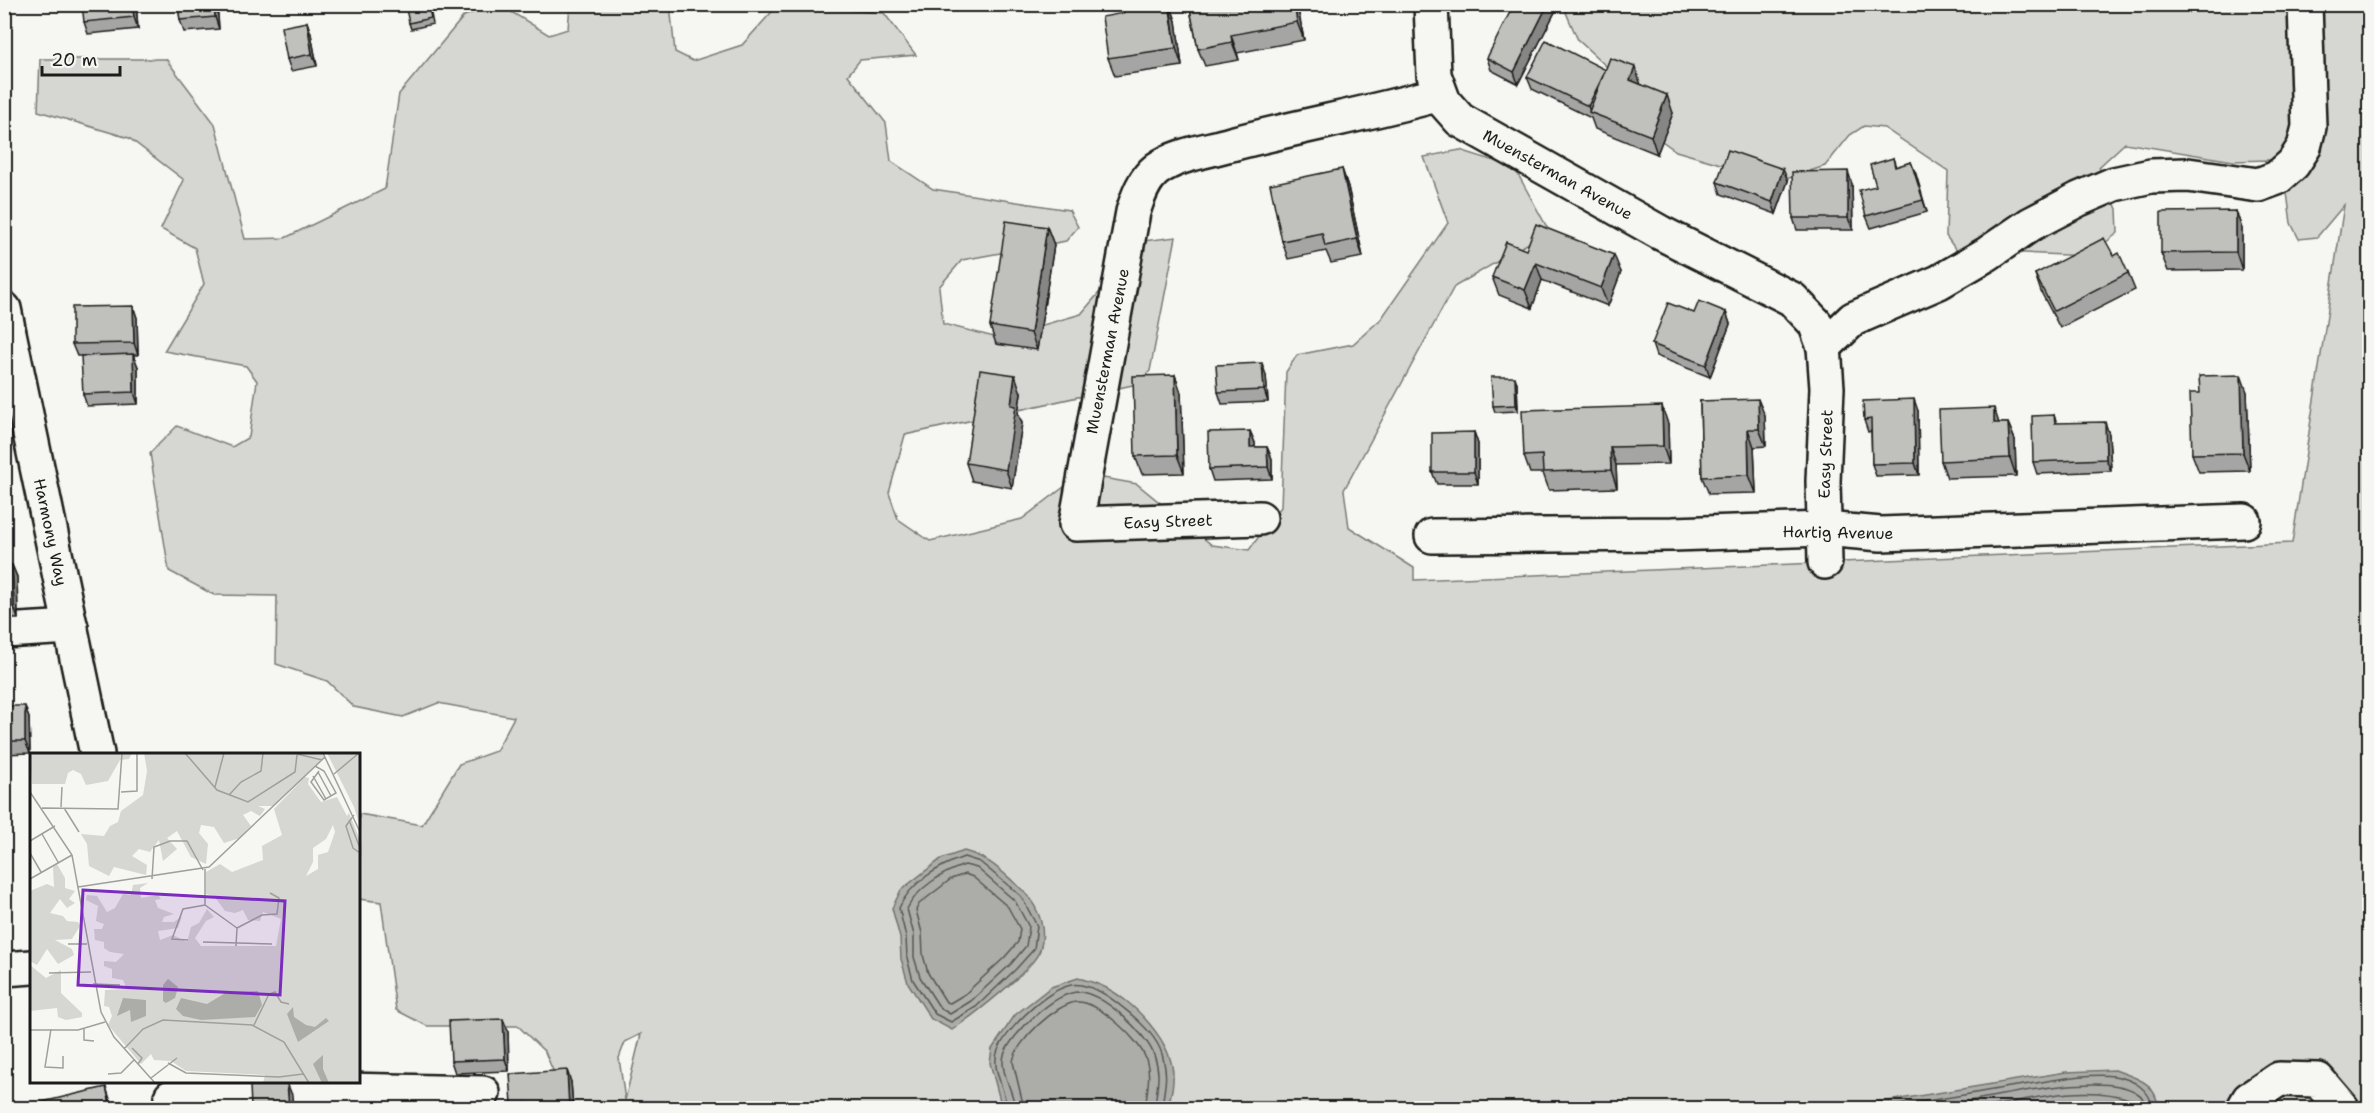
<svg xmlns="http://www.w3.org/2000/svg" width="2374" height="1113" viewBox="0 0 2374 1113" font-family="'Shantell Sans',sans-serif">
  <rect width="100%" height="100%" fill="#f6f6f2"/>
  <filter id="ink" filterUnits="userSpaceOnUse"><feTurbulence type="fractalNoise" baseFrequency=".0167" numOctaves="2"/><feDisplacementMap in="SourceGraphic" scale="12" xChannelSelector="R" yChannelSelector="G"/><feConvolveMatrix kernelMatrix="1 2 1 2 8 2 1 2 1" color-interpolation-filters="sRGB"/></filter>
  <g filter="url(#ink)">
    <!-- green -->
    <path fill="#d6d6d2" stroke="#797977" stroke-width="1.5" fill-rule="evenodd" d="M493,5h7l49,30 19,-6 2,-24h100l5,47 18,9 49,-16 36,-40 106,8 32,42 -56,5 -12,15 38,48 5,38 42,28 136,21 9,17 -12,14 -104,19 -23,27 4,37 55,14 83,-24 62,-73 33,-4 -26,134 -13,13 -232,51 -16,58 9,26 32,22 92,-22 59,-45 56,10 75,61 37,5 32,-43 5,-135 11,-17 56,-11 28,-25 67,-96 -24,-66 36,-7 54,17 35,64 -95,56 -110,203 5,37 65,41v12l878,-37 52,-338 -27,32 -18,2 -8,-16 -7,-53 -15,-10 -36,1 -108,-18 -26,24 18,42 1,24 -30,23 -132,-6 -10,-14 2,-65 -64,-43 -20,-2 -14,9 -25,31 -36,12 -17,1 -96,-28 -14,-10 -42,-62 -42,-39 -14,-32 -3,-3h808v1103h-1800l-24,-56 -27,-26h-91l-31,-16 -15,-108 -22,-3v-85l63,11 37,-61 37,-13 18,-34 -76,-14 -35,14 -49,-10 -27,-26 -51,-17 1,-68 -63,-1 -45,-24 -19,-118 27,-27 55,21 17,-10 8,-56 -11,-15 -82,-15 40,-67 -9,-36 -34,-19 23,-49 -55,-42 -91,-27 2,-52h126l49,65 30,115 40,-1 100,-49 14,-95 65,-78zM641,1034l-16,66 -6,-42 6,-16z"/>
    <!-- water -->
    <g fill="#acaca9" stroke="#727271" stroke-width="1.5">
      <path d="M964,851c25,7 34,17 53,34 19,16 31,41 23,65 -7,20 -69,67 -88,80l-21,-11 -23,-36 -7,-24 -1,-21 -8,-30 9,-18 40,-31z"/>
      <path d="M1078,978c7,2 15,4 22,7 32,13 76,59 73,96 0,9 -4,19 -5,27h-166l-12,-45 2,-14 23,-34 36,-28z"/>
      <path d="M2115,1070c24,9 39,11 44,38h-372l101,-7 178,-29z"/>
    </g>
    <g fill="none" stroke-linecap="round" stroke-linejoin="round">
      <!-- shore -->
      <g stroke="#565654" stroke-width="1.5">
        <path d="M964,857l16,5 41,34 16,30 -3,23 -18,20 -40,38 -25,15 -16,-8 -22,-34 -6,-22 -1,-21 -7,-29c11,-25 39,-42 65,-51z"/>
        <path d="M965,865l12,3 38,33 14,26 -3,19 -15,18 -40,37 -21,13 -10,-6 -20,-31 -6,-20v-22l-7,-26c10,-21 36,-37 58,-44z"/>
        <polygon points="965,874 973,877 1008,907 1020,929 1018,942 1004,958 965,994 950,1003 946,1002 928,973 923,955 922,933 916,910 919,904 951,879"/>
        <path d="M1007,1108c-1,-17 -17,-40 -9,-58 9,-22 57,-70 83,-65 21,4 35,17 51,30 12,11 25,23 30,39 7,26 2,31 0,54"/>
        <path d="M1015,1108c-1,-16 -16,-37 -11,-53 7,-21 51,-63 75,-63 24,1 67,41 75,63 8,21 2,33 1,53"/>
        <path d="M1024,1108l-11,-46c2,-20 44,-59 64,-60 21,-1 63,38 69,57 6,18 0,31 0,49"/>
        <path d="M1867,1108c57,-4 113,-17 169,-25 23,-4 55,-10 78,-7 19,3 36,13 39,32"/>
        <path d="M1931,1108c44,-6 171,-40 206,-15 6,3 8,10 9,15"/>
        <path d="M1983,1108c46,-9 103,-25 149,-8l5,8"/>
      </g>
      <!-- minor casing -->
      <g stroke="#1c1c1c" stroke-width="38">
        <g id="minor">
          <polyline points="1431,4 1434,75 1444,102 1460,120 1661,233 1792,299 1815,323 1824,347 1827,388 1823,481 1825,562"/>
          <polyline points="4,309 97,754"/>
          <polyline points="1824,347 1853,319 1939,282 1987,254 2031,224 2079,199 2114,184 2151,176 2188,175 2258,185 2277,178 2293,164 2304,147 2309,127 2305,4"/>
          <path d="M1260,518l-184,6 57,-312c5,-16 11,-33 24,-43 21,-15 50,-18 74,-25 69,-18 140,-31 209,-50"/>
          <polyline points="1432,536 1673,534 1824,529 1881,534 2244,521"/>
          <polyline points="4,631 71,627"/>
          <polyline points="4,969 32,967"/>
          <polyline points="171,1097 251,1088 483,1093"/>
          <polyline points="2244,1108 2249,1099 2279,1079 2318,1080 2342,1108"/>
        </g>
      </g>
      <!-- minor -->
      <use href="#minor" stroke="#f6f6f2" stroke-width="33"/>
    </g>
    <!-- wall -->
    <g fill="#a5a5a3" stroke="#1c1c1c" stroke-width="1.5">
      <polygon points="136,4 138,29 88,34 84,22"/>
      <polygon points="178,4 217,4 219,29 184,32 180,20"/>
      <polygon points="429,4 433,24 411,29 409,23"/>
      <polygon points="1170,4 1176,21 1182,66 1115,76 1108,58 1124,13"/>
      <polygon points="1189,4 1297,4 1304,40 1237,53 1239,60 1205,66 1198,49"/>
      <polygon points="1555,12 1518,84 1491,70 1487,58"/>
      <polygon points="307,22 311,34 317,66 291,71 287,59"/>
      <polygon points="1605,70 1641,85 1673,113 1657,154 1595,129 1591,118 1532,89 1527,77"/>
      <polygon points="1893,158 1896,167 1911,162 1927,212 1871,228 1866,216 1876,186"/>
      <polygon points="1342,169 1348,187 1363,257 1331,263 1326,251 1288,259 1282,241"/>
      <polygon points="1788,181 1776,214 1721,194 1717,182"/>
      <polygon points="1852,184 1853,230 1797,230 1793,218"/>
      <polygon points="2236,211 2242,229 2242,270 2168,271 2161,253"/>
      <polygon points="1047,227 1054,245 1037,350 996,344 990,326"/>
      <polygon points="1526,250 1621,272 1608,306 1542,280 1532,308 1499,295 1492,277"/>
      <polygon points="2114,256 2128,273 2135,290 2060,328 2041,292 2035,274"/>
      <polygon points="133,306 137,318 138,355 133,355 138,367 138,404 87,406 83,394 85,356 77,356 72,344"/>
      <polygon points="1726,312 1730,324 1710,377 1656,356 1652,344 1694,313"/>
      <polygon points="1175,375 1181,393 1184,473 1142,474 1135,456"/>
      <polygon points="1266,375 1268,402 1222,404 1218,392"/>
      <polygon points="1517,383 1518,411 1495,412 1493,406"/>
      <polygon points="2247,392 2250,471 2199,472 2192,454 2200,393"/>
      <polygon points="1021,393 1018,413 1022,423 1012,488 972,481 966,463"/>
      <polygon points="1700,401 1765,416 1766,446 1754,447 1756,493 1709,494 1702,477"/>
      <polygon points="1918,411 1919,475 1876,476 1872,464 1871,431 1868,432 1864,420"/>
      <polygon points="2054,415 2057,423 2109,434 2111,471 2037,474 2033,462"/>
      <polygon points="1999,423 2008,423 2015,440 2016,476 1947,478 1941,461"/>
      <polygon points="1668,424 1669,464 1616,465 1617,488 1549,490 1543,473 1530,473 1524,456"/>
      <polygon points="1250,431 1255,443 1255,447 1267,447 1272,459 1272,479 1213,481 1209,469"/>
      <polygon points="1474,432 1478,444 1478,484 1437,484 1432,472"/>
      <polygon points="4,516 8,524 10,565 12,565 17,577 18,619 4,619"/>
      <polygon points="4,706 29,718 30,753 4,754"/>
      <polygon points="508,1031 509,1071 455,1073 451,1061"/>
      <polygon points="571,1082 573,1108 514,1108 512,1104"/>
    </g>
    <!-- shaded-wall -->
    <g fill="#868684" stroke="#1c1c1c" stroke-width="1.5">
      <polygon points="132,4 136,4 138,29 134,17"/>
      <polygon points="214,4 217,4 219,29 215,17"/>
      <polygon points="1170,4 1176,21 1182,66 1176,48"/>
      <polygon points="1294,4 1297,4 1304,40 1297,22"/>
      <polygon points="1548,4 1552,4 1555,12 1518,84 1514,72"/>
      <polygon points="307,22 311,34 317,66 312,54"/>
      <polygon points="1231,35 1237,53 1239,60 1232,42"/>
      <polygon points="1635,67 1641,85 1630,80"/>
      <polygon points="1606,70 1590,112 1588,106"/>
      <polygon points="1667,95 1673,113 1657,154 1651,136"/>
      <polygon points="1911,162 1916,174 1927,212 1923,200"/>
      <polygon points="1342,169 1348,187 1363,257 1357,239"/>
      <polygon points="1783,169 1788,181 1776,214 1772,202"/>
      <polygon points="1848,171 1852,184 1853,230 1848,218"/>
      <polygon points="2236,211 2242,229 2242,270 2236,252"/>
      <polygon points="1047,227 1054,245 1037,350 1031,333"/>
      <polygon points="1614,255 1621,272 1608,306 1601,288"/>
      <polygon points="1536,263 1542,280 1532,308 1525,290"/>
      <polygon points="133,306 137,318 138,355 134,343"/>
      <polygon points="1726,312 1730,324 1710,377 1706,365"/>
      <polygon points="133,354 138,367 138,404 134,392"/>
      <polygon points="1262,363 1266,375 1268,402 1264,390"/>
      <polygon points="1015,375 1021,393 1018,413 1022,423 1012,488 1006,470 1011,405"/>
      <polygon points="1175,375 1181,393 1184,473 1177,455"/>
      <polygon points="2241,375 2247,392 2250,471 2243,453"/>
      <polygon points="1515,377 1517,383 1518,411 1516,405"/>
      <polygon points="1758,399 1765,416 1766,446 1759,429"/>
      <polygon points="1914,399 1918,411 1919,475 1915,463"/>
      <polygon points="1662,406 1668,424 1669,464 1663,446"/>
      <polygon points="1994,408 2000,426 1994,423"/>
      <polygon points="2105,422 2109,434 2111,471 2106,459"/>
      <polygon points="2008,423 2015,440 2016,476 2010,458"/>
      <polygon points="1748,429 1754,447 1756,493 1749,475"/>
      <polygon points="1250,431 1255,443 1255,459 1250,447"/>
      <polygon points="1474,432 1478,444 1478,484 1474,472"/>
      <polygon points="1267,447 1272,459 1272,479 1268,467"/>
      <polygon points="1610,447 1616,465 1617,488 1611,470"/>
      <polygon points="4,516 8,524 10,566 6,554"/>
      <polygon points="12,565 17,577 18,619 14,607"/>
      <polygon points="25,706 29,718 30,753 25,741"/>
      <polygon points="503,1019 508,1031 509,1071 505,1059"/>
      <polygon points="567,1070 571,1082 573,1108 569,1108"/>
      <polygon points="287,1083 292,1095 293,1108 289,1108"/>
      <polygon points="106,1087 113,1108 111,1108"/>
    </g>
    <!-- building -->
    <g fill="#c0c0bd" stroke="#1c1c1c" stroke-width="1.5">
      <polygon points="82,4 132,4 134,17 84,22"/>
      <polygon points="178,4 214,4 215,17 180,20"/>
      <polygon points="405,4 428,4 431,18 409,23"/>
      <polygon points="1123,4 1169,4 1176,48 1108,58 1102,17 1124,13"/>
      <polygon points="1189,4 1294,4 1297,22 1231,35 1232,42 1198,49"/>
      <polygon points="1514,4 1548,4 1514,72 1487,58"/>
      <polygon points="307,22 312,54 287,59 281,27"/>
      <polygon points="1546,40 1606,70 1588,106 1527,77"/>
      <polygon points="1610,58 1635,67 1630,80 1667,95 1651,136 1589,112"/>
      <polygon points="1728,150 1783,169 1772,202 1717,182"/>
      <polygon points="1893,158 1895,167 1911,162 1923,200 1866,216 1859,190 1876,186 1870,165"/>
      <polygon points="1342,169 1357,239 1325,246 1322,233 1282,241 1270,184"/>
      <polygon points="1848,171 1848,218 1793,218 1792,172"/>
      <polygon points="2236,211 2236,252 2161,253 2161,212"/>
      <polygon points="1006,221 1047,227 1031,333 990,326"/>
      <polygon points="1536,224 1614,255 1601,288 1536,263 1525,290 1492,277 1506,242 1526,250"/>
      <polygon points="2104,238 2114,256 2119,253 2128,273 2054,311 2035,274"/>
      <polygon points="1699,301 1726,312 1706,365 1652,344 1668,303 1694,313"/>
      <polygon points="133,306 134,343 72,344 72,307"/>
      <polygon points="133,354 134,392 83,394 81,356"/>
      <polygon points="1262,363 1264,390 1218,392 1216,365"/>
      <polygon points="980,370 1015,375 1011,405 1016,406 1006,470 966,463"/>
      <polygon points="1175,375 1177,455 1135,456 1133,376"/>
      <polygon points="2241,375 2243,453 2192,454 2190,393 2200,393 2199,376"/>
      <polygon points="1491,377 1515,377 1516,405 1493,406"/>
      <polygon points="1758,399 1759,429 1748,429 1749,475 1702,477 1700,401"/>
      <polygon points="1914,399 1915,463 1872,464 1871,419 1864,420 1863,401"/>
      <polygon points="1662,406 1663,446 1610,447 1611,470 1543,472 1542,455 1524,456 1522,410"/>
      <polygon points="1994,408 1994,423 2008,423 2010,458 1941,461 1939,410"/>
      <polygon points="2054,415 2055,423 2105,422 2106,459 2033,462 2032,416"/>
      <polygon points="1250,431 1250,447 1267,447 1268,467 1209,469 1208,432"/>
      <polygon points="1474,432 1474,472 1432,472 1432,433"/>
      <polygon points="4,534 6,554 4,554"/>
      <polygon points="4,565 12,565 14,607 4,607"/>
      <rect x="4" y="706" width="21" height="35"/>
      <polygon points="503,1019 505,1059 451,1061 449,1021"/>
      <polygon points="567,1070 569,1108 528,1108 528,1103 512,1104 510,1074"/>
      <polygon points="287,1083 289,1108 251,1108 250,1085"/>
      <polygon points="106,1087 111,1108 17,1108"/>
    </g>
  </g>
  <g text-anchor="middle" stroke-width="5" stroke-linejoin="round" paint-order="stroke">
    <!-- street labels -->
    <g font-size="16" fill="#1c1c1c" stroke="#f6f6f2">
      <text transform="translate(1558 174) rotate(29)" y="6">Muensterman Avenue</text>
      <text transform="translate(1107 351) rotate(-79)" y="6">Muensterman Avenue</text>
      <text transform="translate(1825 454) rotate(-88)" y="6">Easy Street</text>
      <text transform="translate(1168 521) rotate(-2)" y="6">Easy Street</text>
      <text transform="translate(51 532) rotate(78)" y="6">Harmony Way</text>
      <text transform="translate(1838 532) rotate(1)" y="6">Hartig Avenue</text>
    </g>
  </g>
  <!-- overview -->
  <g transform="translate(30 753)">
    <rect width="330" height="330" fill="#f6f6f2"/>
    <path d="M0,0h102l-3,6 -9,1 -12,21 -22,4 -5,-11 -8,-4 -5,3 -3,11h-33zM114,0h179l2,4 -21,20 5,1 -1,6 13,18 16,-5 10,19 2,-3 11,27v243h-97l2,-8 -79,-4 -15,-10 -17,-1 -3,-6 -10,10 -33,-39 4,-9 -3,-9 -5,-1 1,-16 22,-1 -4,-9 -11,-2v-9l-8,-3v-5l12,1 8,-8 -14,-2 -6,-4v-6l-9,-2 -1,-11h8l2,-5 -8,-3 2,-15 -12,-6 1,-5 10,1 10,16 8,-4 8,-14 8,1 2,-10 15,-2 -8,5 1,10 17,-3 3,4 -6,1 3,8 16,6 -10,3 -2,5h12l8,-6 -4,12 -20,3 2,9 13,-5 14,7 4,-15 8,-4 8,-14 7,8 -8,4 -11,17 6,8h75l5,-27 -18,-7 -3,9 -12,-1 -5,-10 -8,3 -10,-2 -11,-15 -8,-2v-22l14,-8 12,8 31,-12 -1,-14 20,-11 -8,-26 29,-30 -30,27h-15l7,3 -5,7 -9,-5 -8,4 8,11 -11,12 -16,5 -10,-16 -13,-2 -2,8 9,11 -2,20 -15,-7 -14,-26 -10,7 10,11 -14,12 -4,-21 -9,12 -11,-3 -7,7 15,9 -1,10 -32,-8 -5,9 -20,-10 -2,-22 -6,-10 23,2 6,-10 8,-4 3,-11 22,-16 4,-24zM303,72l2,7 -7,20 -10,3v14l-12,7 7,-14v-14l13,-9zM297,0h33v74l-6,-20zM27,111l8,14v10l10,3 -6,8 6,4 -8,5 -7,-9 -10,14 13,3 4,5 11,1 2,4 -8,13 -17,1 17,9 2,6 -16,9 -11,-15 -10,16 -7,-4v-70l17,-7 7,3 -1,-20zM0,212l16,13 15,-8v23l21,20v4l-16,3 -8,-3 -1,-9 -27,3z" fill="#d6d6d2" fill-rule="evenodd"/>
    <path d="M138,226l10,8 -3,11 -9,5 -3,-2v-16zM228,238l4,14 -7,12 -54,3 -18,-4 -7,-7 5,-11 26,6 20,-12zM93,245l23,2v16l-15,6 -1,-12 -13,6zM263,254l1,10 12,8 9,2 11,-9 3,3 -31,21 -11,-28zM293,302v14l6,14h-7l-9,-19z" fill="#acaca9"/>
    <path fill="none" stroke="#9f9f9c" stroke-width="1.5" d="M155,0l32,37 31,12 47,-30 2,-17M293,0l37,79M267,1l25,6M285,13l9,5 12,22 -12,7 -13,-18 8,-11M288,19l13,24M304,21l25,-21M283,23l13,23M185,34l9,-34M0,39l42,63 29,157 13,25 41,46M91,39l16,-1v-38M199,42l12,-13 20,-11 2,-18M31,54l1,-20M12,55l76,1 4,-56M34,55l15,24M324,62l-8,11 7,22 7,5M319,67l11,28M12,81l16,28M0,88l25,-15M0,100l11,19M175,116v36M0,126l42,-24M122,126l2,-32 16,-6h17l16,29M48,134l131,-20 116,-110M207,175l25,-13 15,-1 2,-16 -9,-5M158,187l-16,-1 11,-30 22,-4 32,23M173,189l69,2M38,191h19M206,193l1,-18M19,220l42,-1M63,231l27,1M224,272l15,-31 6,-2 6,10 8,2M54,275v12l10,1M21,276l-6,38 18,1v-12M0,277h48l27,-8M102,295l10,10 -4,6M94,296l19,-20 20,-9 89,5 32,17 25,41M138,310l18,10 93,4 24,-3M78,321l13,-1 13,-13M121,325l26,-20"/>
    <path fill="#7b2cbf" fill-opacity="0.15" stroke="#7b2cbf" stroke-width="3" d="M53,137l202,11 -5,94 -202,-10z"/>
    <rect width="330" height="330" fill="none" stroke="#1c1c1c" stroke-width="3"/>
  </g>
  <!-- margin -->
  <rect width="2374" height="1113" fill="none" stroke="#f6f6f2" stroke-width="24"/>
  <rect x="12" y="12" width="2350" height="1089" fill="none" stroke="#1c1c1c" stroke-width="2" filter="url(#ink)"/>
  <!-- scale -->
  <path d="M42 66v9h78v-9" fill="none" stroke="#1c1c1c" stroke-width="3"/>
  <text x="51" y="66" font-size="18" fill="#1c1c1c" stroke="#f6f6f2" stroke-width="4.5" paint-order="stroke">20 m</text>
</svg>
